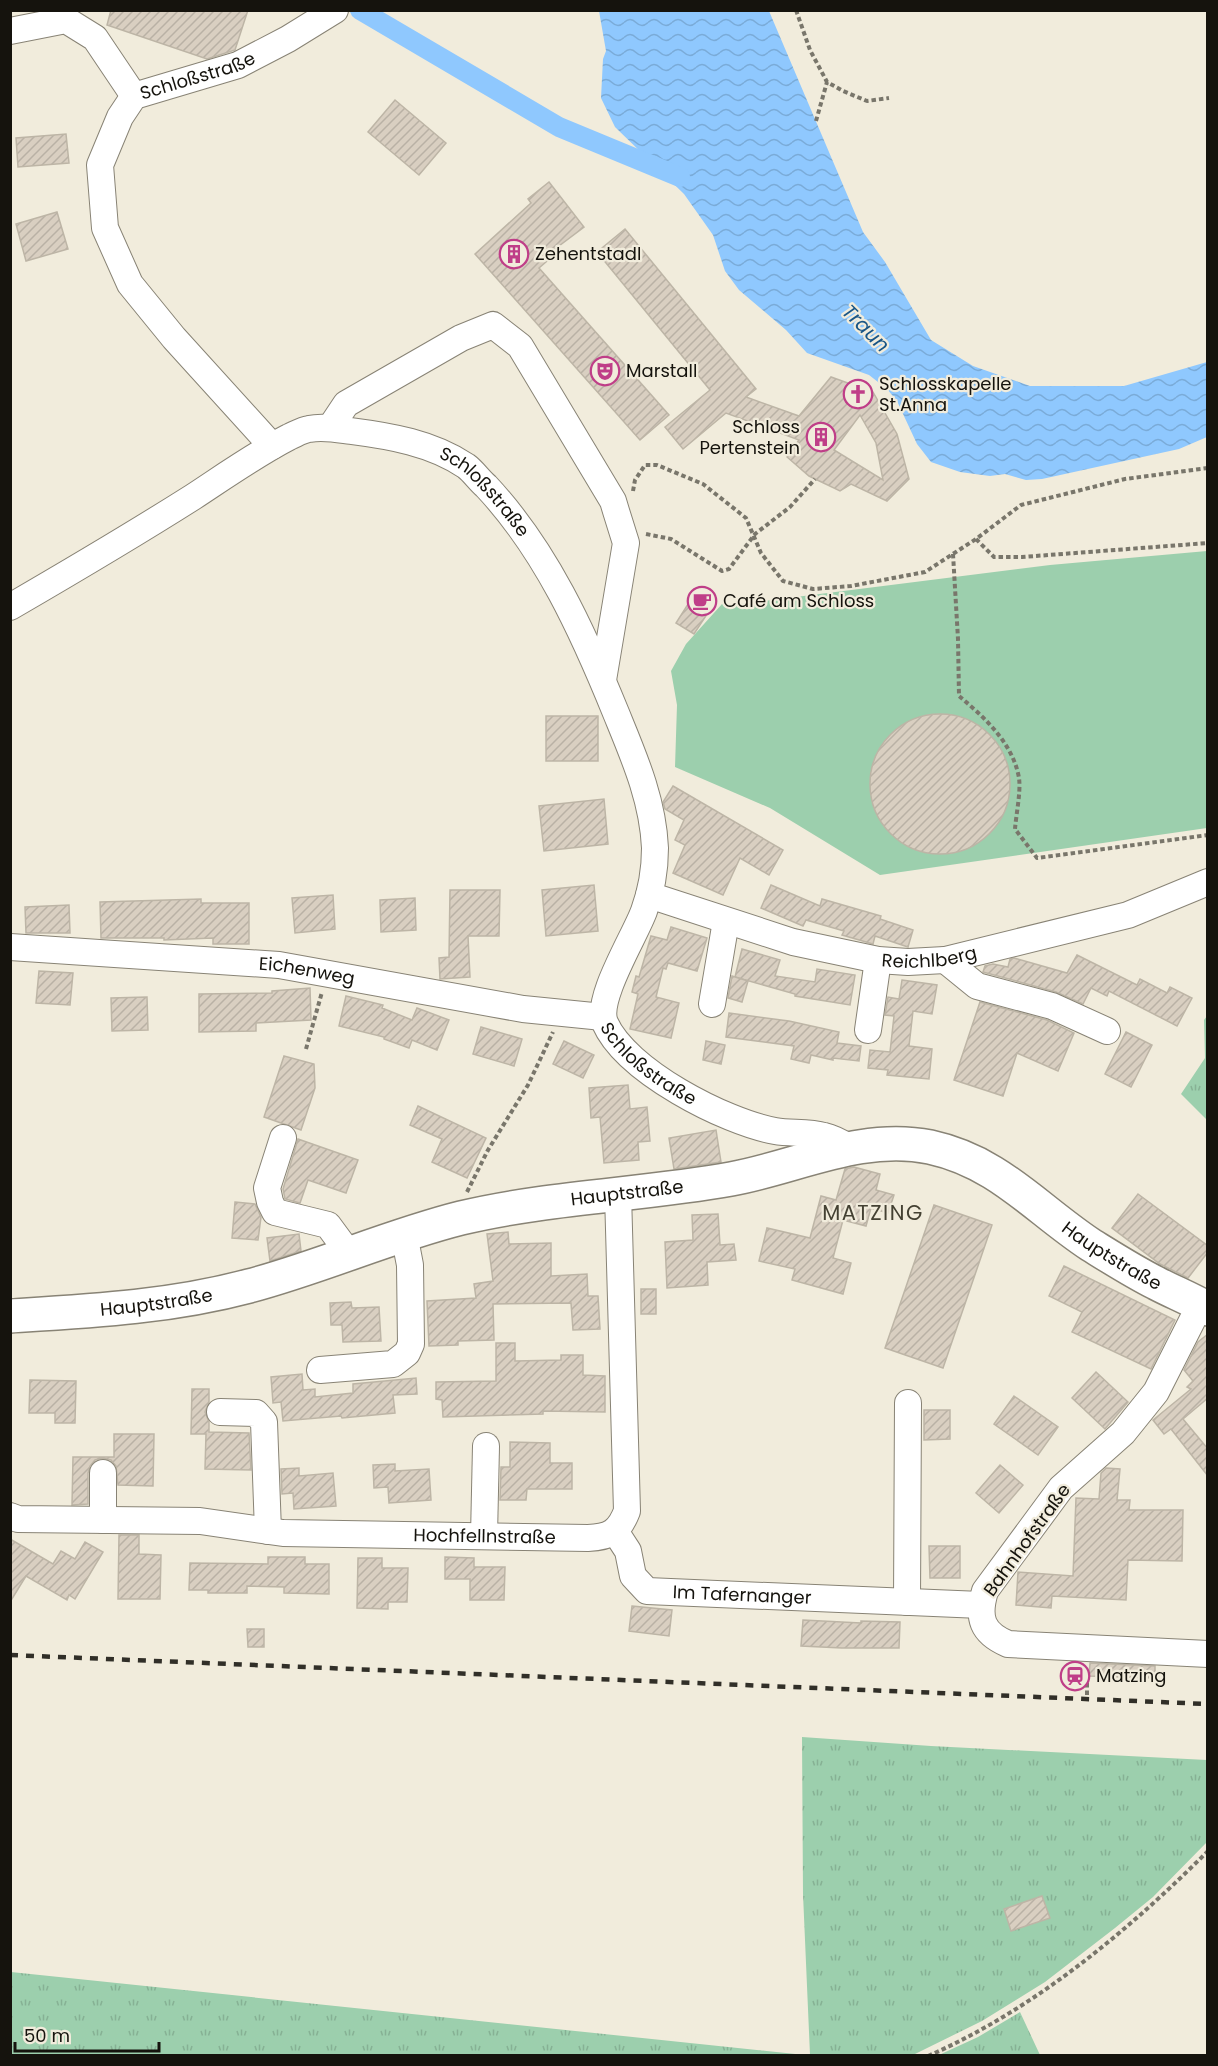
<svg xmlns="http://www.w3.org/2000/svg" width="1218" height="2066" viewBox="0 0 1218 2066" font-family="Poppins,sans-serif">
  <defs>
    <pattern id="grass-tufts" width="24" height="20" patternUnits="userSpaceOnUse" patternTransform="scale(1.5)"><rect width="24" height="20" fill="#9ccfad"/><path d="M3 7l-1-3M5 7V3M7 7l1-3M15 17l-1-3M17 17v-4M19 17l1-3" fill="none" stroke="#86b194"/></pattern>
    <pattern id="water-waves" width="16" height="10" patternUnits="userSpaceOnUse" patternTransform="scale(1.5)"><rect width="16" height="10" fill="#8fc8fe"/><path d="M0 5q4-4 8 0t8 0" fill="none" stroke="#7aabd8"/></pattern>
    <pattern id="building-hatch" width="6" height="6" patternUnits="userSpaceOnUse" patternTransform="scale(1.5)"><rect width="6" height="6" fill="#d9cfc1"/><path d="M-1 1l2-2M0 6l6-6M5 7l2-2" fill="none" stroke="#b9b1a5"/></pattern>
  </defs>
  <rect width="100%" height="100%" fill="#f1ecdc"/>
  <!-- grass -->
  <g fill="url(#grass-tufts)">
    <polygon points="1207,1016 1207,1120 1181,1094 1205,1058 1204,1020"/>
    <polygon points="802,1737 931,1746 1207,1760 1207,1842 1153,1897 1115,1928 1045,1982 982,2021 913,2055 810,2055 803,1894"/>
    <polygon points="11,1972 805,2055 11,2055"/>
    <polygon points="1020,2012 1040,2055 939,2055 978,2037"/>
  </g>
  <!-- pitch -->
  <polygon fill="#9ccfad" points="1207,551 1207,828 880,875 770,808 675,767 677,705 671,671 686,644 722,604 741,604 1050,565"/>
  <!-- water -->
  <polygon fill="url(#water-waves)" points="599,11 769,11 863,232 885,262 931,340 973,366 1030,386 1124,386 1207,362 1207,437 1179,449 1042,479 1026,480 1005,474 990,476 960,472 931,462 917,444 897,401 887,389 869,375 807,353 786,330 739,290 725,271 713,235 684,194 615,127 601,98 603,59 606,51"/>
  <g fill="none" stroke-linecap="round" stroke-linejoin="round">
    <!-- canal -->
    <polyline stroke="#8fc8fe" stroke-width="20" points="360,10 559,127 680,177"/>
  </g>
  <!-- building -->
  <g fill="url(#building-hatch)" stroke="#bdb5a6" stroke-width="1.5" fill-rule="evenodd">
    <polygon points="111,10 248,10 235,50 207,59 107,25"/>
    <polygon points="395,100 446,143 419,175 368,132"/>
    <polygon points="66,134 69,163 18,167 16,138"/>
    <polygon points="549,182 584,227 551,252 554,255 539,268 669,415 640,440 475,254 531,203 528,199"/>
    <polygon points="57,212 68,249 26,261 16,224"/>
    <path d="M625,229l131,160 -10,8 53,19 32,-39 42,15 24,42 12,45 -22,22 -36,-17 -11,7 -31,-15 -22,-19 12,-17 -73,-27 -43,36 -18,-22 45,-37 -113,-138zM860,415l16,28 7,37 -49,-30z"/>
    <polygon points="697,590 715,602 694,634 676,623"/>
    <circle cx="940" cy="784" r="70"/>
    <rect x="546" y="716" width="52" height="45"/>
    <polygon points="673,786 783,850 769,875 740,858 723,895 673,873 685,845 675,840 684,820 665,809 663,802"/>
    <polygon points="604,799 608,844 544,851 539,806"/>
    <polygon points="594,885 598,931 546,936 542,890"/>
    <polygon points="771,885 820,906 822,899 881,916 880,919 913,930 908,947 875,936 873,944 842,935 844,931 806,920 803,926 761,908"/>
    <polygon points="450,890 500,890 499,936 468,936 470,977 440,979 439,958 449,957"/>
    <polygon points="333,895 335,929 295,933 292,898"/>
    <polygon points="415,898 416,930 381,932 380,900"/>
    <polygon points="201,899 201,903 249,903 249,944 213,944 213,938 164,940 164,938 101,938 100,902"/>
    <polygon points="69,905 70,933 26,933 25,907"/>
    <polygon points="671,927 707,938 697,971 668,963 666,969 663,968 656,997 679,1003 671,1038 630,1029 638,994 632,992 636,976 639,977 651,936 667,940"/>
    <polygon points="742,949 780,960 775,976 815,982 817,969 855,975 850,1005 795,996 795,994 735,977"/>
    <polygon points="1077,955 1137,985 1140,979 1167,993 1170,987 1192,998 1177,1026 1109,991 1107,996 1091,988 1083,1004 1056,992 983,972 985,966 993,964 1008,967 1010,959 1014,958 1067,973"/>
    <polygon points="39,971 73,973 70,1005 36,1003"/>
    <polygon points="732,976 748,981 742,1002 728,998"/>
    <polygon points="902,980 937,985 932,1014 913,1011 909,1046 932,1049 929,1079 887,1075 888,1070 868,1068 870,1050 890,1052 894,1016 885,1015 888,997 899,999"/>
    <polygon points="310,988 311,1020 256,1023 256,1031 199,1032 199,994 272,993 272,991"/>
    <polygon points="346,996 383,1005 382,1008 412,1020 417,1008 449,1020 437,1050 412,1040 409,1048 384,1039 384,1037 339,1026"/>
    <polygon points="147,997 148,1030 112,1031 111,998"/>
    <polygon points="980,1002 1047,1020 1074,1033 1058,1071 1017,1053 1003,1096 954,1080"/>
    <polygon points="729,1013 789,1021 839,1032 837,1043 861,1046 859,1061 833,1058 833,1060 811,1055 809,1063 791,1059 794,1046 726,1037"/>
    <polygon points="481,1027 522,1039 514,1066 473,1054"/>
    <polygon points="1126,1032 1152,1045 1131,1087 1105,1074"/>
    <polygon points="564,1041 594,1055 583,1078 553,1064"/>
    <polygon points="706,1041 725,1045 721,1064 703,1060"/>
    <polygon points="284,1056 314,1064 315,1088 301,1130 264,1117"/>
    <polygon points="628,1085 630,1109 647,1107 650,1141 638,1142 639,1160 604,1163 600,1117 591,1118 589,1088"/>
    <polygon points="418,1106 486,1138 467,1178 432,1162 442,1139 410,1125"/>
    <polygon points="716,1130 721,1162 674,1169 669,1138"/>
    <polygon points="298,1139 358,1160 346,1193 308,1180 300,1203 285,1199 283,1189"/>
    <polygon points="854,1167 880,1174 876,1190 894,1195 888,1213 871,1208 866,1226 843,1220 833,1258 851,1263 843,1294 792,1280 795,1269 759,1261 767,1228 810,1238 821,1196 836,1200 845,1169"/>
    <polygon points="1138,1194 1208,1246 1208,1252 1188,1278 1160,1264 1112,1228"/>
    <polygon points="235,1202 255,1204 261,1217 258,1240 232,1238"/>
    <polygon points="934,1205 992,1225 943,1368 885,1348"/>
    <polygon points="718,1214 720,1245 734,1244 736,1260 707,1262 708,1285 667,1288 665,1242 693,1240 692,1215"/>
    <polygon points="508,1232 509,1244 551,1243 551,1276 587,1274 588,1296 598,1296 600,1329 573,1330 571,1303 493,1304 494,1340 458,1341 458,1345 429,1346 427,1301 476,1298 474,1284 493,1281 487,1234"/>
    <polygon points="299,1234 301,1251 270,1261 267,1238"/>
    <polygon points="1064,1266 1175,1320 1151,1369 1072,1332 1082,1312 1049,1296"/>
    <rect x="641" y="1289" width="15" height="25"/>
    <polygon points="351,1302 352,1308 379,1307 381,1341 343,1342 342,1325 331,1325 330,1303"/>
    <polygon points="1208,1334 1208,1398 1183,1419 1208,1449 1208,1476 1171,1429 1164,1434 1153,1420 1191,1389 1187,1387 1193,1381 1184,1370 1198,1342"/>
    <polygon points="496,1343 515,1343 515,1361 561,1360 561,1355 583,1355 583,1375 605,1376 605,1412 543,1411 543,1414 443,1417 442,1400 436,1399 436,1382 496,1381"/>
    <polygon points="1096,1372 1128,1402 1105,1429 1072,1398"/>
    <polygon points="302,1374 303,1390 315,1389 315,1397 353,1393 353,1384 416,1378 417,1394 393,1395 395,1413 342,1418 341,1416 283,1421 281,1402 273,1403 271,1377"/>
    <polygon points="30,1380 76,1381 75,1423 55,1423 55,1413 29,1413"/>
    <polygon points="192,1389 209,1389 209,1402 205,1412 209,1422 209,1432 249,1433 251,1470 205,1469 206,1434 191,1434"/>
    <polygon points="1014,1396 1058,1427 1038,1455 994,1424"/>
    <polygon points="924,1410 950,1410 950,1439 924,1440"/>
    <polygon points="114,1434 154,1434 153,1486 118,1485 116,1466 111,1460 102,1458 95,1460 90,1466 88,1473 88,1504 72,1505 73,1457 114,1457"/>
    <polygon points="510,1442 550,1443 550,1463 572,1463 572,1489 527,1489 526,1500 500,1500 501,1467 510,1467"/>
    <polygon points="395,1464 395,1471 429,1469 431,1500 389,1503 388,1487 374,1488 373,1465"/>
    <polygon points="1000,1465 1023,1485 999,1513 976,1493"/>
    <polygon points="299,1468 299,1476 333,1473 336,1506 294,1509 293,1493 282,1494 281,1469"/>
    <polygon points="1106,1468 1120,1469 1117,1500 1130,1500 1129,1510 1183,1510 1182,1561 1128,1560 1126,1600 1052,1596 1051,1608 1016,1605 1018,1572 1073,1576 1076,1498 1099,1499 1101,1473"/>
    <polygon points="119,1535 139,1535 139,1554 161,1555 160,1599 118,1599"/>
    <polygon points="10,1539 53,1564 61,1551 75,1559 85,1542 103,1552 75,1599 69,1595 67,1600 26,1576 10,1602"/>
    <polygon points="929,1546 960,1546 960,1578 930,1578"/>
    <polygon points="268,1557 305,1557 305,1564 329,1564 329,1594 284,1593 284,1587 247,1586 247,1593 208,1593 208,1590 189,1590 190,1563 268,1564"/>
    <polygon points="445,1557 474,1558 474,1567 505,1567 504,1600 470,1600 470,1579 445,1579"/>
    <polygon points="358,1558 382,1558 382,1568 408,1568 407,1602 388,1602 388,1609 357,1608"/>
    <polygon points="632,1606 672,1610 669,1636 629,1631"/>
    <polygon points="803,1620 861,1623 861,1621 900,1622 899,1648 842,1648 801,1646"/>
    <polygon points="247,1629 264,1629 264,1647 248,1647"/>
    <polygon points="1090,1663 1155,1666 1155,1678 1089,1676"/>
    <polygon points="1042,1896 1050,1918 1011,1931 1004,1909"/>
  </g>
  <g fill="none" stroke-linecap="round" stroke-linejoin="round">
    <!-- minor casing -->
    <g stroke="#888375" stroke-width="28">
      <g id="minor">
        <polyline points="10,31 66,20 95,38 134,96"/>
        <polyline points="330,428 346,404 461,338 493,325 520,346 613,501 616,511 626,543 603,680"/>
        <path id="s1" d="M272,446l-98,-108 -44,-54 -25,-56 -5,-63 20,-48 14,-21 104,-31 50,-26 47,-29"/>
        <path id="s2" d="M10,607c62,-36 123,-72 183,-110 32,-21 63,-43 96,-60 7,-3 13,-7 20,-8 14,-3 28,0 42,2 39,5 81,12 115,35 7,5 13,14 20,20 60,64 97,146 130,227 18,44 37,87 39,135 0,20 -4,44 -11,63 -9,25 -49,88 -39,112 21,48 120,99 170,108 16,3 33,0 49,5 9,2 18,7 26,12"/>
        <path id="s3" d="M649,895l144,47 85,18 30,2 37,-2 183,-45 80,-33"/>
        <path id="s4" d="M10,947l269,18 244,44 80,8"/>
        <polyline points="945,960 977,986 1052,1006 1107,1031"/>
        <polyline points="712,1004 726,921"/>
        <polyline points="868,1030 878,960"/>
        <polyline points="283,1138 267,1188 270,1202 275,1212 328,1225 342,1244 346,1255"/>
        <path d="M1200,1305l-44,87 -33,41 -62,55 -76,103c-8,27 -3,42 23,53l200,10"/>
        <polyline points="320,1370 393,1364 407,1353 411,1344 410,1265 404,1234"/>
        <polyline points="220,1412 256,1413 264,1422 268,1531"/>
        <path id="s5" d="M10,1516l8,3 182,2 83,12 305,5c22,-1 31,-6 39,-27l-9,-317"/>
        <polyline points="103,1520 103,1473"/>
        <path id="s6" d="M615,1531l13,20 5,25 14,15 334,14"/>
        <polyline points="484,1536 486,1446"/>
        <polyline points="907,1602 908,1403"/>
      </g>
    </g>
    <!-- major casing -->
    <g stroke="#888375" stroke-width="36">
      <g id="major">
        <path id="s7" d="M10,1316c82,-5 160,-9 239,-30 72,-19 140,-50 212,-68 88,-21 181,-23 270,-39 66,-12 130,-46 199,-32 69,15 105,61 161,98 21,13 43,27 65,38 17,9 35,16 52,26"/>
      </g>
    </g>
    <!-- path -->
    <g stroke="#79766b" stroke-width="4" stroke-dasharray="4.5 3" stroke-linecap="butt">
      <polyline points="796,10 810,50 827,82 843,91 867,101 889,98"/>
      <polyline points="816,121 827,82"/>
      <polyline points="633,491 635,480 645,465 657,465 703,484 746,518 761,553 783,581 813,589 851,586 925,572 976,539 1021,505 1125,479 1208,468"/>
      <polyline points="646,534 671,539 722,571 729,569 755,534 790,507 815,479"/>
      <polyline points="976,539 994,557 1022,557 1208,543"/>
      <path d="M953,554l5,85 1,57c25,21 54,47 60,82 2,14 -3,37 -4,51l22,29 171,-23"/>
      <polyline points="306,1049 322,992"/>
      <polyline points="467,1192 488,1150 528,1085 553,1032"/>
      <polyline points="1087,1695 1087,1670"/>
      <path d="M928,2056c105,-46 199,-124 280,-205"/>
    </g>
    <!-- minor -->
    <use href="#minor" stroke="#fff" stroke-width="26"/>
    <!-- major -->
    <use href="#major" stroke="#fff" stroke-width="33"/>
    <!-- rail -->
    <polyline stroke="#312f28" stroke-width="4.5" stroke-dasharray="8 8" stroke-linecap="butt" points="10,1655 1208,1704"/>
  </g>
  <!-- icons -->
  <defs>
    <g id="building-ring" transform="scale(1.5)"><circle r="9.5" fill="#f1ecdc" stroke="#bf3e88" stroke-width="1.5"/><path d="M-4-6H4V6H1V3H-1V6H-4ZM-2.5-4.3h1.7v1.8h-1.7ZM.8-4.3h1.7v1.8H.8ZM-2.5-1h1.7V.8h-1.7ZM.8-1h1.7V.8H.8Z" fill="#bf3e88"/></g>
    <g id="theatre-ring" transform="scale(1.5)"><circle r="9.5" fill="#f1ecdc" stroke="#bf3e88" stroke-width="1.5"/><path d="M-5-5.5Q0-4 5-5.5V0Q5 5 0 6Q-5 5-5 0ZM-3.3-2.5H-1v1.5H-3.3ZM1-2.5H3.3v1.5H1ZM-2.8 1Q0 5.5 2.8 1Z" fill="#bf3e88"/></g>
    <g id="church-ring" transform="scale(1.5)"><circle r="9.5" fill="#f1ecdc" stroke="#bf3e88" stroke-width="1.5"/><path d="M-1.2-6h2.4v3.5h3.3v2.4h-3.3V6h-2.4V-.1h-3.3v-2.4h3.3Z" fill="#bf3e88"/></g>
    <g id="cafe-ring" transform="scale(1.5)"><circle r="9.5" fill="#f1ecdc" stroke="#bf3e88" stroke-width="1.5"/><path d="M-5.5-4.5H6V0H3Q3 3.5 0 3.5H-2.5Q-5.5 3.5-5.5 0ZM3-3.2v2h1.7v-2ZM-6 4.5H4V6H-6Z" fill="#bf3e88"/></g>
    <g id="station-ring" transform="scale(1.5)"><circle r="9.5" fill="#f1ecdc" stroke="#bf3e88" stroke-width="1.5"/><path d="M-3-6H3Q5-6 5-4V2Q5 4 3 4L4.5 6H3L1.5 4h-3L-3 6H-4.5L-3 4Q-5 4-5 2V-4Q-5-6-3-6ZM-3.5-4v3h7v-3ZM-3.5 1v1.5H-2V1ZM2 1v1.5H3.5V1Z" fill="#bf3e88"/></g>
  </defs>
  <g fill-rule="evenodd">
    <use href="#building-ring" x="514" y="254"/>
    <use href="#theatre-ring" x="605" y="371"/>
    <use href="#church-ring" x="858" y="394"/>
    <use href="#building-ring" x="821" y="437"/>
    <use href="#cafe-ring" x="702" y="601"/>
    <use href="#station-ring" x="1075" y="1676"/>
  </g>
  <g text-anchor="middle" stroke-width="4.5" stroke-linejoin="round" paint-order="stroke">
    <!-- street labels -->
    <g font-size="18" fill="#15130d" stroke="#f1ecdc">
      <text dy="6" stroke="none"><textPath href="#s1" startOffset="484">Schloßstraße</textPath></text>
      <text dy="6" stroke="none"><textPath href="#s2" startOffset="543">Schloßstraße</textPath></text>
      <text dy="6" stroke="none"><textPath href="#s3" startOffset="290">Reichlberg</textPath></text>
      <text dy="6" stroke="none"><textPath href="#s4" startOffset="298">Eichenweg</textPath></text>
      <text dy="6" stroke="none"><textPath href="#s2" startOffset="1190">Schloßstraße</textPath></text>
      <text dy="6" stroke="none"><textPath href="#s7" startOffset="632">Hauptstraße</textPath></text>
      <text dy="6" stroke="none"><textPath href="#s7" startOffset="1154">Hauptstraße</textPath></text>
      <text dy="6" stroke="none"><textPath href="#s7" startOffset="147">Hauptstraße</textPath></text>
      <text dy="6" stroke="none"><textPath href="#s5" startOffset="476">Hochfellnstraße</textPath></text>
      <text transform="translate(1027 1540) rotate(-54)" y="6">Bahnhofstraße</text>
      <text dy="6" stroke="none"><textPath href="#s6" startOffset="165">Im Tafernanger</textPath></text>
    </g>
    <!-- poi labels -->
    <g font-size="18" fill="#15130d" stroke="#f1ecdc" text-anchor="start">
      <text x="535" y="260">Zehentstadl</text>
      <text x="626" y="377">Marstall</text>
      <text x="879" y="390">Schlosskapelle<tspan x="879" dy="21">St.Anna</tspan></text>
      <text x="800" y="433" text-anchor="end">Schloss<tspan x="800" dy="21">Pertenstein</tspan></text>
      <text x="723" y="607">Café am Schloss</text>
      <text x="1096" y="1682">Matzing</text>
    </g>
    <!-- water labels -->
    <g font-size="20" font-style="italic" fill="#185586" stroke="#f1ecdc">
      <text transform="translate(866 328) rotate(45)" y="7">Traun</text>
    </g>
    <!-- quarter labels -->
    <g font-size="21" letter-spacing="1.5" fill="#444133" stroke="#f1ecdc">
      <text x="873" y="1220">MATZING</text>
    </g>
  </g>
  <!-- border -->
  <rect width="1218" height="2066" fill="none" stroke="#15130d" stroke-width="24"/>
  <!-- scale -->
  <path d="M15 2042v9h144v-9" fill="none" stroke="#15130d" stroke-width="3"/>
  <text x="24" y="2042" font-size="18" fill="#15130d" stroke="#f1ecdc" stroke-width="4.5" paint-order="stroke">50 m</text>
</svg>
